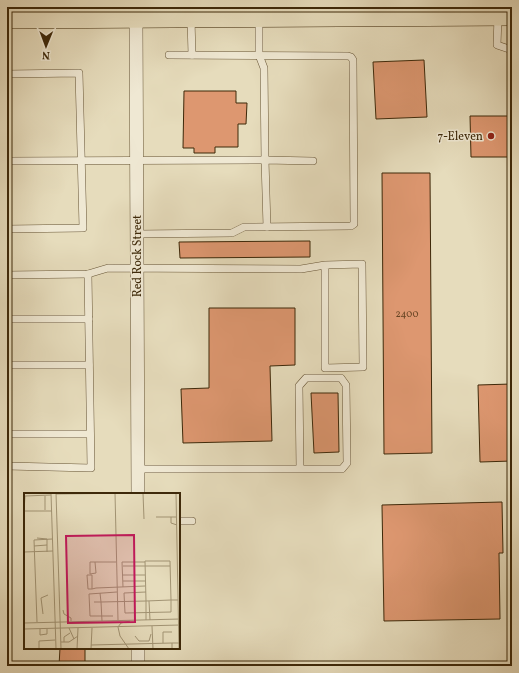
<svg xmlns="http://www.w3.org/2000/svg" width="519" height="673" viewBox="0 0 519 673" font-family="Vollkorn,serif">
  <rect width="100%" height="100%" fill="#e6dcbc"/>
  <filter id="stains"><feTurbulence type="fractalNoise" baseFrequency=".005" numOctaves="4"/><feColorMatrix values="0 0 0 0 .2 0 0 0 0 .09 0 0 0 0 .02 0 0 0 .5 -.17"/></filter>
  <radialGradient id="worn" r=".72"><stop offset=".6" stop-color="#630" stop-opacity="0"/><stop offset="1" stop-color="#630" stop-opacity=".3"/></radialGradient>
  <!-- building -->
  <g fill="#dd9770" stroke="#3d2809">
    <polygon points="424,60 427,117 376,119 373,62"/>
    <polygon points="184,91 236,91 236,103 247,103 246,124 238,124 238,147 215,147 215,153 194,153 194,148 183,148"/>
    <polygon points="470,116 512,116 512,157 471,157"/>
    <polygon points="382,173 430,173 432,453 384,454"/>
    <polygon points="310,241 310,257 180,258 179,242"/>
    <polygon points="209,308 295,308 295,365 270,366 272,441 183,443 181,389 209,388"/>
    <polygon points="512,384 512,461 480,462 478,385"/>
    <polygon points="311,393 338,393 339,452 314,453"/>
    <polygon points="502,502 503,553 499,553 500,619 384,621 382,505"/>
    <polygon points="60,648 85,648 85,666 59,666"/>
  </g>
  <g fill="none" stroke-linecap="round" stroke-linejoin="round">
    <!-- lane casing -->
    <g stroke="#675536" stroke-width="8">
      <g id="lane">
        <polyline points="498,17 497,45 512,50"/>
        <polyline points="191,19 192,55"/>
        <polyline points="7,74 79,73 83,228 7,229"/>
        <polyline points="7,161 265,160 264,68 259,55 259,19"/>
        <polyline points="267,227 265,160 313,161"/>
        <polyline points="137,234 232,233 244,227 351,226 354,224 353,60 351,57 348,56 169,55"/>
        <polyline points="7,275 88,274 108,268 301,269 325,265 362,264 363,367 325,368 325,265"/>
        <polyline points="7,319 89,319"/>
        <polyline points="7,365 89,365"/>
        <polyline points="7,434 90,434"/>
        <polyline points="7,466 91,468 88,274"/>
        <polyline points="138,469 342,469 347,463 346,385 341,378 306,378 299,386 300,469"/>
        <polyline points="179,521 192,521"/>
      </g>
    </g>
    <!-- street casing -->
    <g stroke="#675536" stroke-width="14">
      <g id="street">
        <polyline points="136,18 138,494"/>
        <polyline points="138,648 138,666"/>
      </g>
    </g>
    <!-- primary casing -->
    <g stroke="#3d2809" stroke-width="22">
      <polyline id="primary" points="7,18 512,15"/>
    </g>
    <!-- lane -->
    <use href="#lane" stroke="#efe8d3" stroke-width="7"/>
    <!-- street -->
    <use href="#street" stroke="#efe8d3" stroke-width="13"/>
    <!-- primary -->
    <use href="#primary" stroke="#e6dcbc" stroke-width="21"/>
  </g>
  <!-- markers -->
  <circle fill="#8f2418" stroke="#efe8d3" stroke-width="1.5" cx="491" cy="136" r="4"/>
  <g text-anchor="middle" stroke-width="3" stroke-linejoin="round" paint-order="stroke">
    <!-- number labels -->
    <g font-size="10" fill="#654423">
      <text x="407" y="317">2400</text>
    </g>
    <!-- poi labels -->
    <g font-size="12" fill="#3d2809" stroke="#efe8d3" text-anchor="end">
      <text x="483" y="140">7-Eleven</text>
    </g>
    <!-- street labels -->
    <g font-size="12" fill="#3d2809" stroke="#efe8d3">
      <text transform="translate(137 256) rotate(-90)" y="4">Red Rock Street</text>
    </g>
  </g>
  <!-- overview -->
  <g transform="translate(24 493)">
    <rect width="156" height="156" fill="#e6dcbc"/>
    <path fill="none" stroke="#a29474" stroke-width="1" d="M27,0l5,156M32,0l5,156M91,0l3,127M119,0l1,26M152,0l3,156M32,1l82,-1M27,2l-26,1 -1,15h28M21,3v14M132,24h20M147,24v6l6,2M13,45l10,1v13M10,53l13,-1M0,59l29,-1M71,69l1,11 -6,1v-12h26M99,73h47M99,82h22M99,88h22M99,94l-1,-25h23M68,96v-14h-5l1,14h4l4,-1 49,-2M122,99l-22,1 1,20 46,-1v-12h7M125,108l1,19M70,109h7l-1,-9M39,117l1,4 7,4v3M19,121l-2,-16 7,-3M89,123h-23l-1,-22 28,-2M78,128l-1,-19 45,-1 -1,-40h25l1,39 -25,1v19M13,129l-3,-82 18,-1M0,130l156,-4M128,133l1,23M94,134l2,9 9,13M94,134l3,-4 9,-2M45,135l5,11M0,136l156,-4M16,136v6l7,-1v-5M111,143l4,5h10l2,-7M37,149h8l9,-6M40,149v-5l6,-4M139,150v-11h9M67,152l81,-2M15,156v-8l16,-1M53,156l1,-21M67,156l1,-21M148,156v-6h8"/>
    <path fill="#c2185b" fill-opacity="0.15" stroke="#c2185b" stroke-width="2" d="M110,42l1,87 -67,1 -2,-87z"/>
    <rect width="156" height="156" fill="none" stroke="#3d2809" stroke-width="2"/>
  </g>
  <!-- margin -->
  <rect width="519" height="673" fill="none" stroke="#e6dcbc" stroke-width="24"/>
  <rect x="8" y="8" width="503" height="657" fill="none" stroke="#3d2809" stroke-width="2"/>
  <rect x="12" y="12" width="495" height="649" fill="none" stroke="#3d2809"/>
  <!-- north arrow -->
  <g transform="translate(46 46) rotate(181)" stroke="#efe8d3" stroke-width="3" paint-order="stroke">
  <path d="M0-3L7 15L0 10L-7 15Z" fill="#3d2809"/>
  <text y="-6" font-size="11" font-weight="bold" text-anchor="middle" fill="#3d2809">N</text>
  </g>
  <rect width="100%" height="100%" filter="url(#stains)"/>
  <rect width="100%" height="100%" fill="url(#worn)"/>
</svg>
